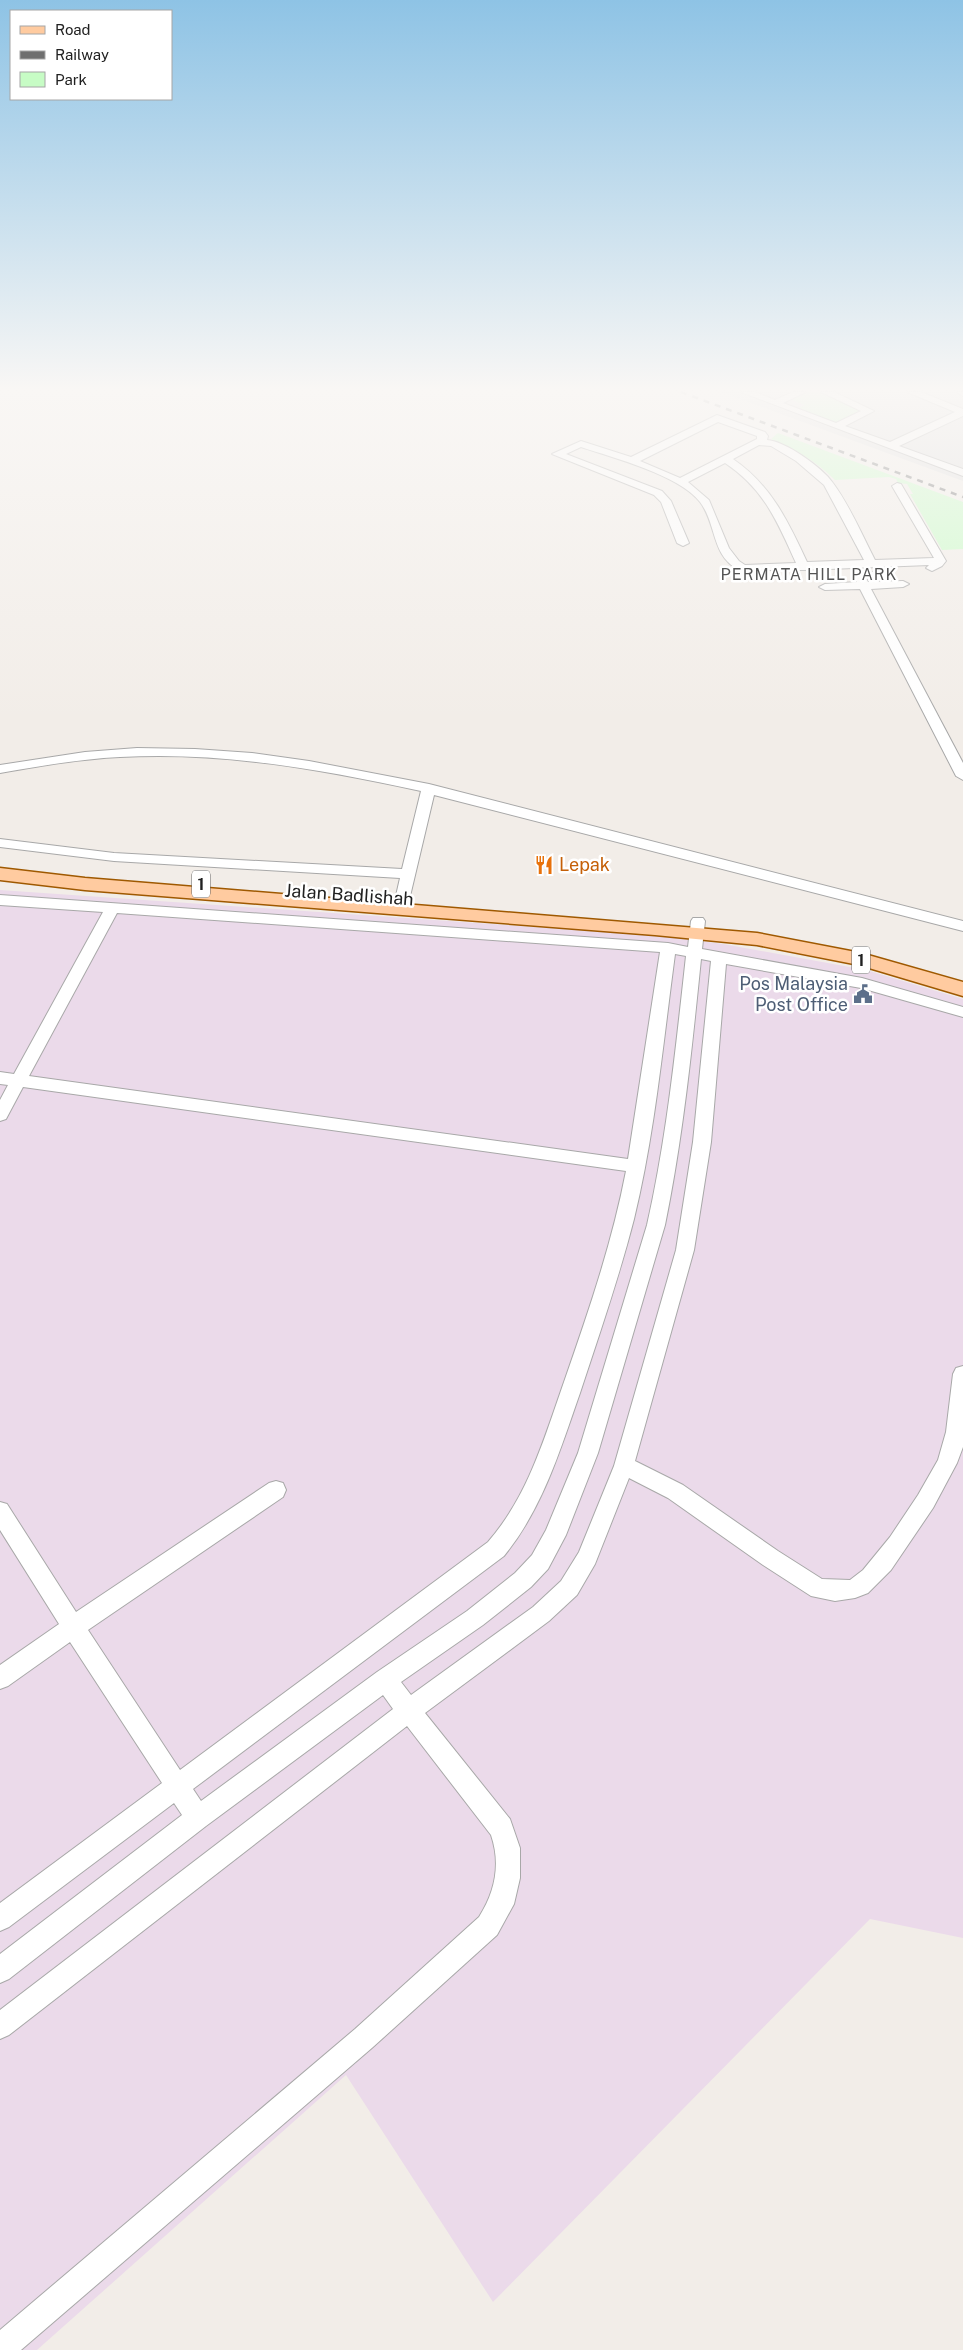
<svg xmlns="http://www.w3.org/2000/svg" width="963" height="2350" viewBox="0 0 963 2350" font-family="'Public Sans',sans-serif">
  <rect width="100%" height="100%" fill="#f2ede8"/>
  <!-- residential -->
  <polygon fill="#dfdede" points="721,392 963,392 963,481"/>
  <!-- industrial -->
  <polygon fill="#ebdaea" points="0,890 664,936 723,944 866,970 963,999 963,1938 870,1919 493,2302 346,2075 37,2350 0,2350"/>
  <!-- park -->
  <g fill="#c7fcc5">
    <polygon points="809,392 819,392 866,410 839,422 832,422 797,409 805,405 792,400"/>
    <path d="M778,433l185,69v47l-21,1 -32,-56h3l-6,-10 -9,-1 -2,-4 -7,-2 -54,3c-20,-20 -39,-30 -64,-41z"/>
  </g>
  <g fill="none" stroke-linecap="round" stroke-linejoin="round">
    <!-- minor casing -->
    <g stroke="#a8a8a8" stroke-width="2">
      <g id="minor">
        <polygon points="741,392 755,392 775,400 793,392 806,392 783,403 836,423 861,411 821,392 834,392 874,411 845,426 890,442 955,412 907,392 921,392 963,409 963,416 899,446 963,469 963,476"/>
        <polygon points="957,392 963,392 963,396"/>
        <path d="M717,415l48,17 3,4 -1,4c18,1 55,27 66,43 17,23 29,52 42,77l59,-2 -42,-72 5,-3 4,1 45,77 -4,5 -10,5 -6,-3 3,-3 -125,5h-65c-28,-14 -22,-46 -39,-68 -21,-27 -86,-44 -119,-55l-15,7 96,37 9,10 18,42 -6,3 -6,-3 -16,-41 -7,-7 -102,-41 29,-13 50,16zM718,422l39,14v3l-77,39 -40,-17zM759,445l12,1 25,15 28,24 40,75 -57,2c-19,-41 -36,-77 -74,-103zM725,463c39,26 52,58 71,100l-51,2 -6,-4 -10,-13 -20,-48 -21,-18z"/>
        <polygon points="882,571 888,574 886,576 866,578 868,582 903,581 909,584 903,587 871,589 963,763 963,780 956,776 860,589 825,590 819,587 825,584 857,582 854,578 859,573"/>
        <path d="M137,748l58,1 57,4 57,8 120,23 534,137v10l-529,-136 -27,114 -2,3h-10l-2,-3 7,-31 -286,-17 -114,-14v-8l114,14 288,16 19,-78c-98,-21 -199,-40 -301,-34 -40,2 -80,9 -120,16v-8l85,-13z"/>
        <path d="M0,895l668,48 20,4 3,-26 2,-3h10l2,3 -3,28 160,29 101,29v10l-102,-29 -135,-24 -15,178 -17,108 -59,211 48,24 95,66 44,28 28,1 13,-10 27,-33 28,-42 20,-35 8,-28 7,-58 3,-6 7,-2v81l-6,16 -24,45 -42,62 -23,23 -13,5 -20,3 -24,-5 -48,-31 -95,-67 -39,-20 -34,86 -18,31 -28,26 -124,92 85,106 10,29v30l-6,26 -17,31 -124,112 -352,303h-21v-20l355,-301 124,-112c16,-25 22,-53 12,-82l-84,-109 -398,309 -9,4v-29l393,-301 -10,-14 -177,131 -197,153 -9,4v-29l182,-139 -8,-12 -165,124 -9,4v-28l162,-120 -92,-141 -62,44 -8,3v-24l59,-41 -59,-94v-28l7,2 69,108 193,-129 7,-2 7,2 3,7 -3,7 -195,133 92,140 308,-228c40,-46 56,-103 76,-160 24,-69 48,-138 62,-211l-603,-84 -17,32 -6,2v-21l8,-15 -8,-1v-12l14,2 89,-162 -103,-7zM117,913l543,39 -32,207 -599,-83zM675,954l11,2c-10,90 -19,181 -39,269l-69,228 -32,77 -14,25 -17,18 -48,38 -90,61 -176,129 -8,-12 311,-233c39,-48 56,-106 76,-163 19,-58 39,-115 54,-174 21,-86 29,-176 41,-265zM701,959l10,2 -18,181 -17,108 -62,216 -35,86 -18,29 -28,26 -122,88 -10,-13 82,-57 48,-38 17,-18 18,-34 32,-82 67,-228c18,-88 27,-177 36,-266z"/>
      </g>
    </g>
    <!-- major casing -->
    <g stroke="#9f5900" stroke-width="3">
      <polygon id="major" points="0,868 85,878 757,933 861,953 963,982 963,996 859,965 757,945 655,935 85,890 0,880"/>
    </g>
    <!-- minor -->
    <use href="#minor" fill="#fff" fill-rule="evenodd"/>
    <!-- major -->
    <use href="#major" fill="#ffcba0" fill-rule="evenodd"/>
    <!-- rail -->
    <polyline stroke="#6f6f6f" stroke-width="2.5" stroke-dasharray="6 6" stroke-linecap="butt" points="681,392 963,497"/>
  </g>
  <!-- sky -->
  <linearGradient id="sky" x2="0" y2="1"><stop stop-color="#8ec3e5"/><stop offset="0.54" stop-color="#f9f7f5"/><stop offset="1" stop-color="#f9f7f5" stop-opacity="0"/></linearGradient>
  <rect width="963" height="721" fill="url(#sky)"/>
  <!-- icons -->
  <defs>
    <g id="restaurant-bare" transform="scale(1.5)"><path d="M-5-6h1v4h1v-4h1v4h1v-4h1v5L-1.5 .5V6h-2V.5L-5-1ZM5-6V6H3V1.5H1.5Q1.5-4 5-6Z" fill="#e8710a" stroke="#fff" stroke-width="2.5" paint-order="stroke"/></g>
    <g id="civic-bare" transform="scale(1.5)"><path d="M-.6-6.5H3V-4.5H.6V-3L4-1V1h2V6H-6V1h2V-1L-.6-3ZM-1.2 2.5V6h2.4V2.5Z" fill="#5c6f8a" stroke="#fff" stroke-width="2.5" paint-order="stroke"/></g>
  </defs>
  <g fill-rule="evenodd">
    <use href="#restaurant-bare" x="544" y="865"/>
    <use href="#civic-bare" x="863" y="994"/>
  </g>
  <g text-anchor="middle" stroke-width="5" stroke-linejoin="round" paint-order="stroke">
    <!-- far-neighbourhood labels -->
    <g font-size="16" letter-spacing="1" fill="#545454" stroke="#fff">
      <text x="809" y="580">PERMATA HILL PARK</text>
    </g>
    <!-- shield labels -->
    <g fill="#fff" stroke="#646464" stroke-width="1">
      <rect x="192" y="870.5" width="18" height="27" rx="4"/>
      <rect x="852" y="946.5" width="18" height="27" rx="4"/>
    </g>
    <g font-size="16" font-weight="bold" fill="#212121">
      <text x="201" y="890">1</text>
      <text x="861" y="966">1</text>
    </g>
    <!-- food labels -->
    <g font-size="18" fill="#c56008" stroke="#fff" text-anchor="start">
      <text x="559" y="871">Lepak</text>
    </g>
    <!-- street labels -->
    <g font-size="18" fill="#212121" stroke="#fff">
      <text transform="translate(349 895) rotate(4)" y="6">Jalan Badlishah</text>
    </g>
    <!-- service labels -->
    <g font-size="18" fill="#4e5e75" stroke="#fff" text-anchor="end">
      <text x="848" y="990">Pos Malaysia<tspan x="848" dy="21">Post Office</tspan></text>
    </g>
  </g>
  <!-- legend -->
  <rect x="10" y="10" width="162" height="90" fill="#ffffff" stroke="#a6a6a6"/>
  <rect x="20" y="26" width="25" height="8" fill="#ffcba0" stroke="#a6a6a6"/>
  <text x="55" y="35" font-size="15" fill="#212121">Road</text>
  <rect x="20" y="51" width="25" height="8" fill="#6f6f6f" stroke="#a6a6a6"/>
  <text x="55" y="60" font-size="15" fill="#212121">Railway</text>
  <rect x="20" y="72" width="25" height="15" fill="#c7fcc5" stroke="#a6a6a6"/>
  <text x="55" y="85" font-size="15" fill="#212121">Park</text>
</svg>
